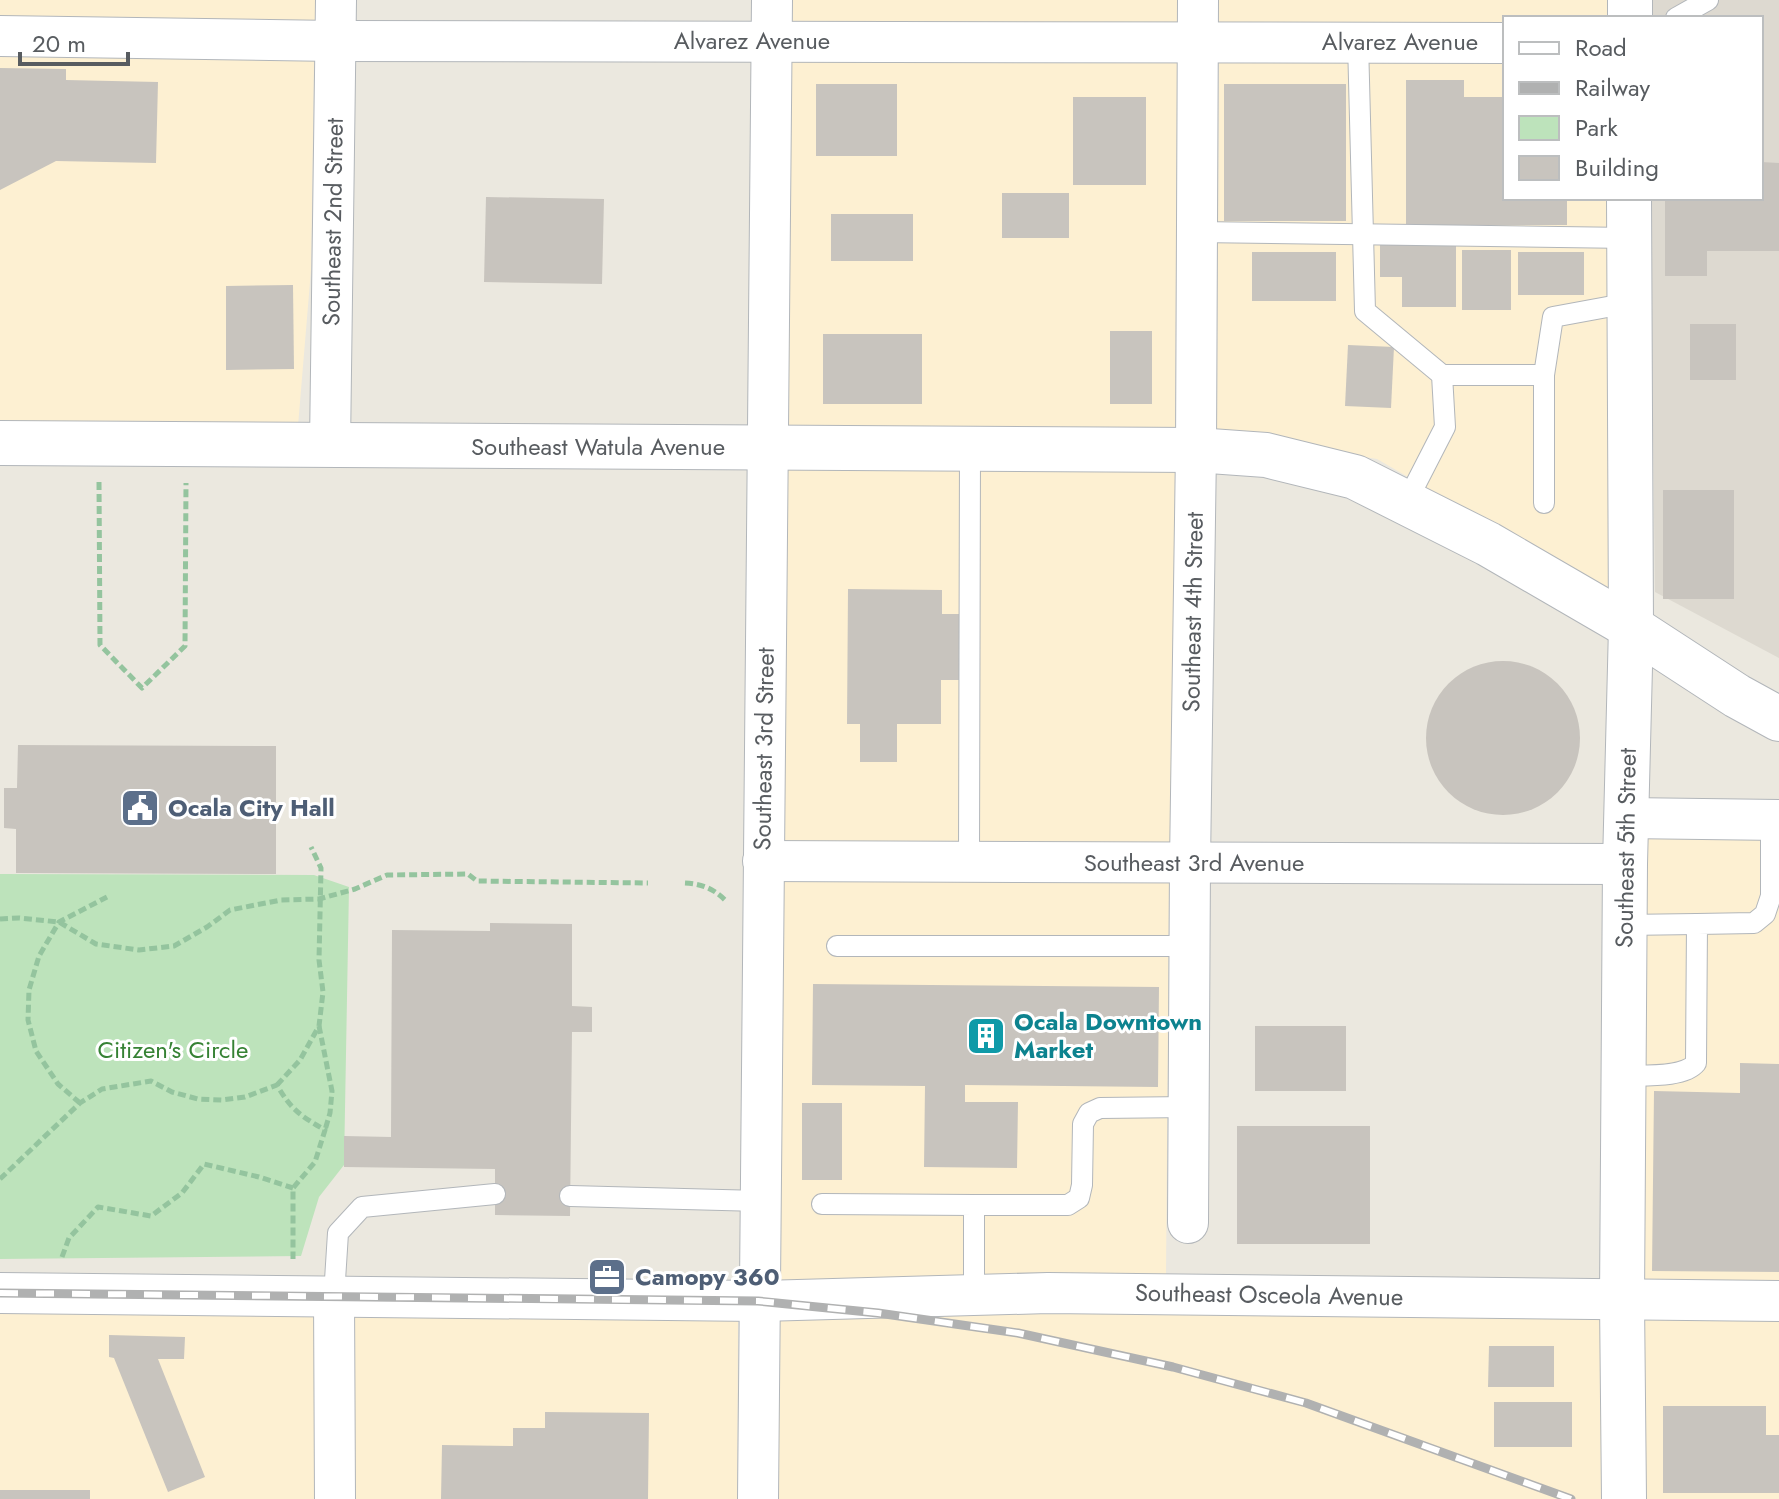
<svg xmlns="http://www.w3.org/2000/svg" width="1779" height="1499" viewBox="0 0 1779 1499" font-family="Jost,sans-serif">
  <rect width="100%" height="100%" fill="#ebe8df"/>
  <!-- commercial -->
  <g fill="#fdf0d2">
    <polygon points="0,0 315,0 315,22 0,17"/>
    <polygon points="793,0 1177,0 1177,23 792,23"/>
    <polygon points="1219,0 1609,0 1609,18 1505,18 1505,24 1219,23"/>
    <polygon points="0,54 314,59 311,270 298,426 0,424"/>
    <polygon points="792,59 1177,60 1175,432 788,430"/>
    <polygon points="1219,60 1505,61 1505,198 1609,198 1609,593 1377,459 1217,433"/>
    <polygon points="788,467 1175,468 1170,845 784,843"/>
    <polygon points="1647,836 1779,838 1779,1283 1643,1282"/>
    <polygon points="784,879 1169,881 1166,1276 779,1282"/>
    <polygon points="0,1311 314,1315 314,1499 0,1499"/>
    <polygon points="1048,1311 1601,1317 1603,1499 778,1499 779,1319"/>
    <polygon points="355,1315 738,1319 737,1499 355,1499"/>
    <polygon points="1643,1318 1779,1320 1779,1499 1645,1499"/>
  </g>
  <!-- education -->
  <polygon fill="#ddd9d0" points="1648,0 1779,0 1779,658 1655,592 1650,198 1761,198 1761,18 1648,18"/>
  <!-- green -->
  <polygon fill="#bde3bb" points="0,874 314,875 349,887 344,1165 319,1197 301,1256 0,1259"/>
  <!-- building -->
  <g fill="#c8c4be">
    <polygon points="0,68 66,69 66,80 158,82 156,163 56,161 0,190"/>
    <polygon points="1406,80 1464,80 1464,97 1505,97 1505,198 1567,198 1567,225 1406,225"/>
    <rect x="816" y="84" width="81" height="72"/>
    <rect x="1224" y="84" width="122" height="137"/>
    <rect x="1073" y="97" width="73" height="88"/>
    <polygon points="1761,162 1779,163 1779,251 1707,251 1707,276 1665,276 1665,198 1761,198"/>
    <rect x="1002" y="193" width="67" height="45"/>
    <polygon points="486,197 604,199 602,284 484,282"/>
    <rect x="831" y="214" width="82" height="47"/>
    <polygon points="1380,244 1456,244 1456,307 1402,307 1402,277 1380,277"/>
    <rect x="1462" y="250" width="49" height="60"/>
    <rect x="1252" y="252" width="84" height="49"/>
    <rect x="1518" y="252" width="66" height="43"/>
    <polygon points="293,285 294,369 226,370 226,286"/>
    <rect x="1690" y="324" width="46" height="56"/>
    <rect x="1110" y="331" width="42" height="73"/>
    <rect x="823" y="334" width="99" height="70"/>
    <polygon points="1348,345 1394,347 1391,408 1345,406"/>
    <rect x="1663" y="490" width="71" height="109"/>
    <polygon points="848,589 942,590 942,614 959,614 959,680 941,680 941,724 897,724 897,762 860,762 860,724 847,724"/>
    <circle cx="1503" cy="738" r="77"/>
    <polygon points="18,745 276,746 276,874 16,873 16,829 4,828 4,788 17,788"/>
    <polygon points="490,923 572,924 572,1006 592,1007 592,1032 572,1032 570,1216 495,1215 495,1169 344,1167 344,1136 391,1137 392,930 490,931"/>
    <polygon points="813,984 1159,987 1158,1087 965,1085 965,1102 1018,1102 1017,1168 924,1167 925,1086 812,1085"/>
    <rect x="1255" y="1026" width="91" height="65"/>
    <polygon points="1740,1063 1779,1064 1779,1272 1652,1271 1654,1091 1740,1093"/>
    <rect x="802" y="1103" width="40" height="77"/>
    <rect x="1237" y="1126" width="133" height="118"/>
    <polygon points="109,1335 185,1337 184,1359 158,1359 205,1477 168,1492 114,1358 109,1357"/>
    <polygon points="1489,1346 1554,1346 1554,1387 1488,1387"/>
    <rect x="1494" y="1402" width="78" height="45"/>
    <polygon points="1663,1406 1766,1406 1766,1435 1779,1435 1779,1493 1663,1493"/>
    <polygon points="545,1412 649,1413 648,1499 441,1499 442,1445 513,1446 513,1428 545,1428"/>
    <rect x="0" y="1490" width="90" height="9"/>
  </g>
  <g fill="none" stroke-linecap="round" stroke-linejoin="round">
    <!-- service casing -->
    <g stroke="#b2b6ba" stroke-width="22">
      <g id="service">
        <polyline points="1676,18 1708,0"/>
        <polyline points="1358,42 1365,311 1442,375 1445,427 1406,503"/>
        <polyline points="1197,232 1629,238"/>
        <polyline points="1442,375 1544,375 1544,503"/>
        <polyline points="1544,375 1553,317 1629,303"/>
        <polyline points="969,862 970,449"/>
        <polyline points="1624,925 1697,924"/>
        <polyline points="837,946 1190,946"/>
        <path d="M1624,1076c19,-1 60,2 72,-13l1,-139 57,-1 11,-9 6,-18v-76"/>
        <polyline points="570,1196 760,1201"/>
        <polyline points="822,1204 974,1205 974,1295"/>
        <polyline points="974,1205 1068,1205 1079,1198 1082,1185 1083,1124 1089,1113 1100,1108 1189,1107"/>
        <polyline points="334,1296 338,1233 362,1207 495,1194"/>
      </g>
    </g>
    <!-- minor casing -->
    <g stroke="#b2b6ba" stroke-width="42">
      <g id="minor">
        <polyline points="0,36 335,41 1505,43"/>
        <polyline points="330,445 336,0"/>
        <polyline points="1626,818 1779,820"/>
        <polyline points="763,861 1625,864"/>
        <polyline points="1188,1223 1190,863 1196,450 1198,0"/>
        <polyline points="0,1293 758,1301 1048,1293 1779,1301"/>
        <polyline points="334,1296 335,1499"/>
        <polyline points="758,1499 772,0"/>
      </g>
    </g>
    <!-- tertiary casing -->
    <g stroke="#b2b6ba" stroke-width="46">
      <g id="tertiary">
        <polyline points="1630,0 1630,18"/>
        <polyline points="0,443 1196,450 1266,455 1355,477 1488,544 1631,627 1737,696 1779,719"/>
        <polyline points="1624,1499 1622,1300 1625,864 1631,627 1629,198"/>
      </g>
    </g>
    <!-- path -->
    <g stroke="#94c49e" stroke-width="5" stroke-dasharray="8 4" stroke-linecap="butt">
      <polyline points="99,482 100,645 142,688 185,646 186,483"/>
      <path d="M685,883c16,1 28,5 40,17"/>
      <polyline points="0,919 19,918 59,922 96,944 139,950 174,946 207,927 230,910 281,900 319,899 355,889 387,875 468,874 477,881 648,883"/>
      <polyline points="319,1026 332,1091 330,1113 325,1130"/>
      <polyline points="277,1085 300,1060 319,1026 323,992 319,960 321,868 311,847"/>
      <polyline points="80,1103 58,1084 36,1051 28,1020 29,990 39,956 59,922 107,897"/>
      <path d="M0,1179l80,-76 22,-14 49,-8 21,11 26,7 24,1 23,-3 32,-12c14,25 24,31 48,45l-10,32 -22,26v71"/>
      <polyline points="62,1257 69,1238 98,1207 151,1216 182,1193 204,1164 259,1177 293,1188"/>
    </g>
    <!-- service -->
    <use href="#service" stroke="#fff" stroke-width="20"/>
    <!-- minor -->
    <use href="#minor" stroke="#fff" stroke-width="40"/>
    <!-- tertiary -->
    <use href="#tertiary" stroke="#fff" stroke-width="44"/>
    <!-- rail casing -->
    <g stroke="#b0b1b1" stroke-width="9">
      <polyline id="rail" points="0,1293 758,1301 878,1313 1018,1333 1173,1367 1306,1403 1571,1499"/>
    </g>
    <!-- rail -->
    <use href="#rail" stroke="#fff" stroke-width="6" stroke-dasharray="18" stroke-linecap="butt"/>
  </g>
  <!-- icons -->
  <defs>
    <g id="civic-square" transform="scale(2)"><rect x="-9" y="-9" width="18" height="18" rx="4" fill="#5c6f8a" stroke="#fff"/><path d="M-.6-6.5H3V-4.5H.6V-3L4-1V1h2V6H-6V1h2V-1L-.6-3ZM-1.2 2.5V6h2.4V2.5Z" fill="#fff"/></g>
    <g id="building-square" transform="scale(2)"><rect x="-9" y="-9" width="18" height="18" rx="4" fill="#0f9aa8" stroke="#fff"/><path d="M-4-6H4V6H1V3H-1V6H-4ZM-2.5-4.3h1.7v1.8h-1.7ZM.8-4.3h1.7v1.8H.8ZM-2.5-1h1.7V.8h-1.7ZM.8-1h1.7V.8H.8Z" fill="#fff"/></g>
    <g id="office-square" transform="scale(2)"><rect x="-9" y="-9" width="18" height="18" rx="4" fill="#5c6f8a" stroke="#fff"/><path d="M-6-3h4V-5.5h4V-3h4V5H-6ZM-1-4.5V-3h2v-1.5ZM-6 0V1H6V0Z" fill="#fff"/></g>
  </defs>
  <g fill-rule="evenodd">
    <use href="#civic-square" x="140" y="808"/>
    <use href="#building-square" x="986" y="1036"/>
    <use href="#office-square" x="607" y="1277"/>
  </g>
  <g text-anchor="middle" stroke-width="6" stroke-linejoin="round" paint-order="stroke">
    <!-- street labels -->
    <g font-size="24" fill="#585c60" stroke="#fff">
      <text x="752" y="49">Alvarez Avenue</text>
      <text x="1400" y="50">Alvarez Avenue</text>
      <text transform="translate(333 222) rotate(-89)" y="8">Southeast 2nd Street</text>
      <text x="598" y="455">Southeast Watula Avenue</text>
      <text transform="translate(1193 612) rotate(-89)" y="8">Southeast 4th Street</text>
      <text transform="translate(764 749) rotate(-89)" y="8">Southeast 3rd Street</text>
      <text transform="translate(1626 848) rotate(-89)" y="8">Southeast 5th Street</text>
      <text x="1194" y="871">Southeast 3rd Avenue</text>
      <text transform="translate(1269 1295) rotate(1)" y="8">Southeast Osceola Avenue</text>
    </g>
    <!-- service labels -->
    <g font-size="24" font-weight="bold" fill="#4e5e75" stroke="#fff" text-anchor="start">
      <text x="168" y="816">Ocala City Hall</text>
      <text x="635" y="1285">Camopy 360</text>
    </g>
    <!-- culture labels -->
    <g font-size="24" font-weight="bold" fill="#0d838f" stroke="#fff" text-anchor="start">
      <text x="1014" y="1030">Ocala Downtown<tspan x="1014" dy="28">Market</tspan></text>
    </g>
    <!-- park labels -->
    <g font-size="24" fill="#368234" stroke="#fff">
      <text x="173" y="1058">Citizen's Circle</text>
    </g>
  </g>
  <!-- legend -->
  <rect x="1503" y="16" width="260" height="184" fill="#ffffff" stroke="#bcbebf" stroke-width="2"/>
  <rect x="1519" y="42" width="40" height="12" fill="#ffffff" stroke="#bcbebf" stroke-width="2"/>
  <text x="1575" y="56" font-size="24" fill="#585c60">Road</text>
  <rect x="1519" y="82" width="40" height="12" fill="#b0b1b1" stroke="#bcbebf" stroke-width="2"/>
  <text x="1575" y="96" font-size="24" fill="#585c60">Railway</text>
  <rect x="1519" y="116" width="40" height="24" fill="#bde3bb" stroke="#bcbebf" stroke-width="2"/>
  <text x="1575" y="136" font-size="24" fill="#585c60">Park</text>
  <rect x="1519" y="156" width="40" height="24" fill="#c8c4be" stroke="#bcbebf" stroke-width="2"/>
  <text x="1575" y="176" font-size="24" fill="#585c60">Building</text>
  <!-- scale -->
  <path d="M20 52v12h108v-12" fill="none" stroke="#585c60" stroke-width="4"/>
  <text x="32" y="52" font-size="24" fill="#585c60" stroke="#ffffff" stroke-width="6" paint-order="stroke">20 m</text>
</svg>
